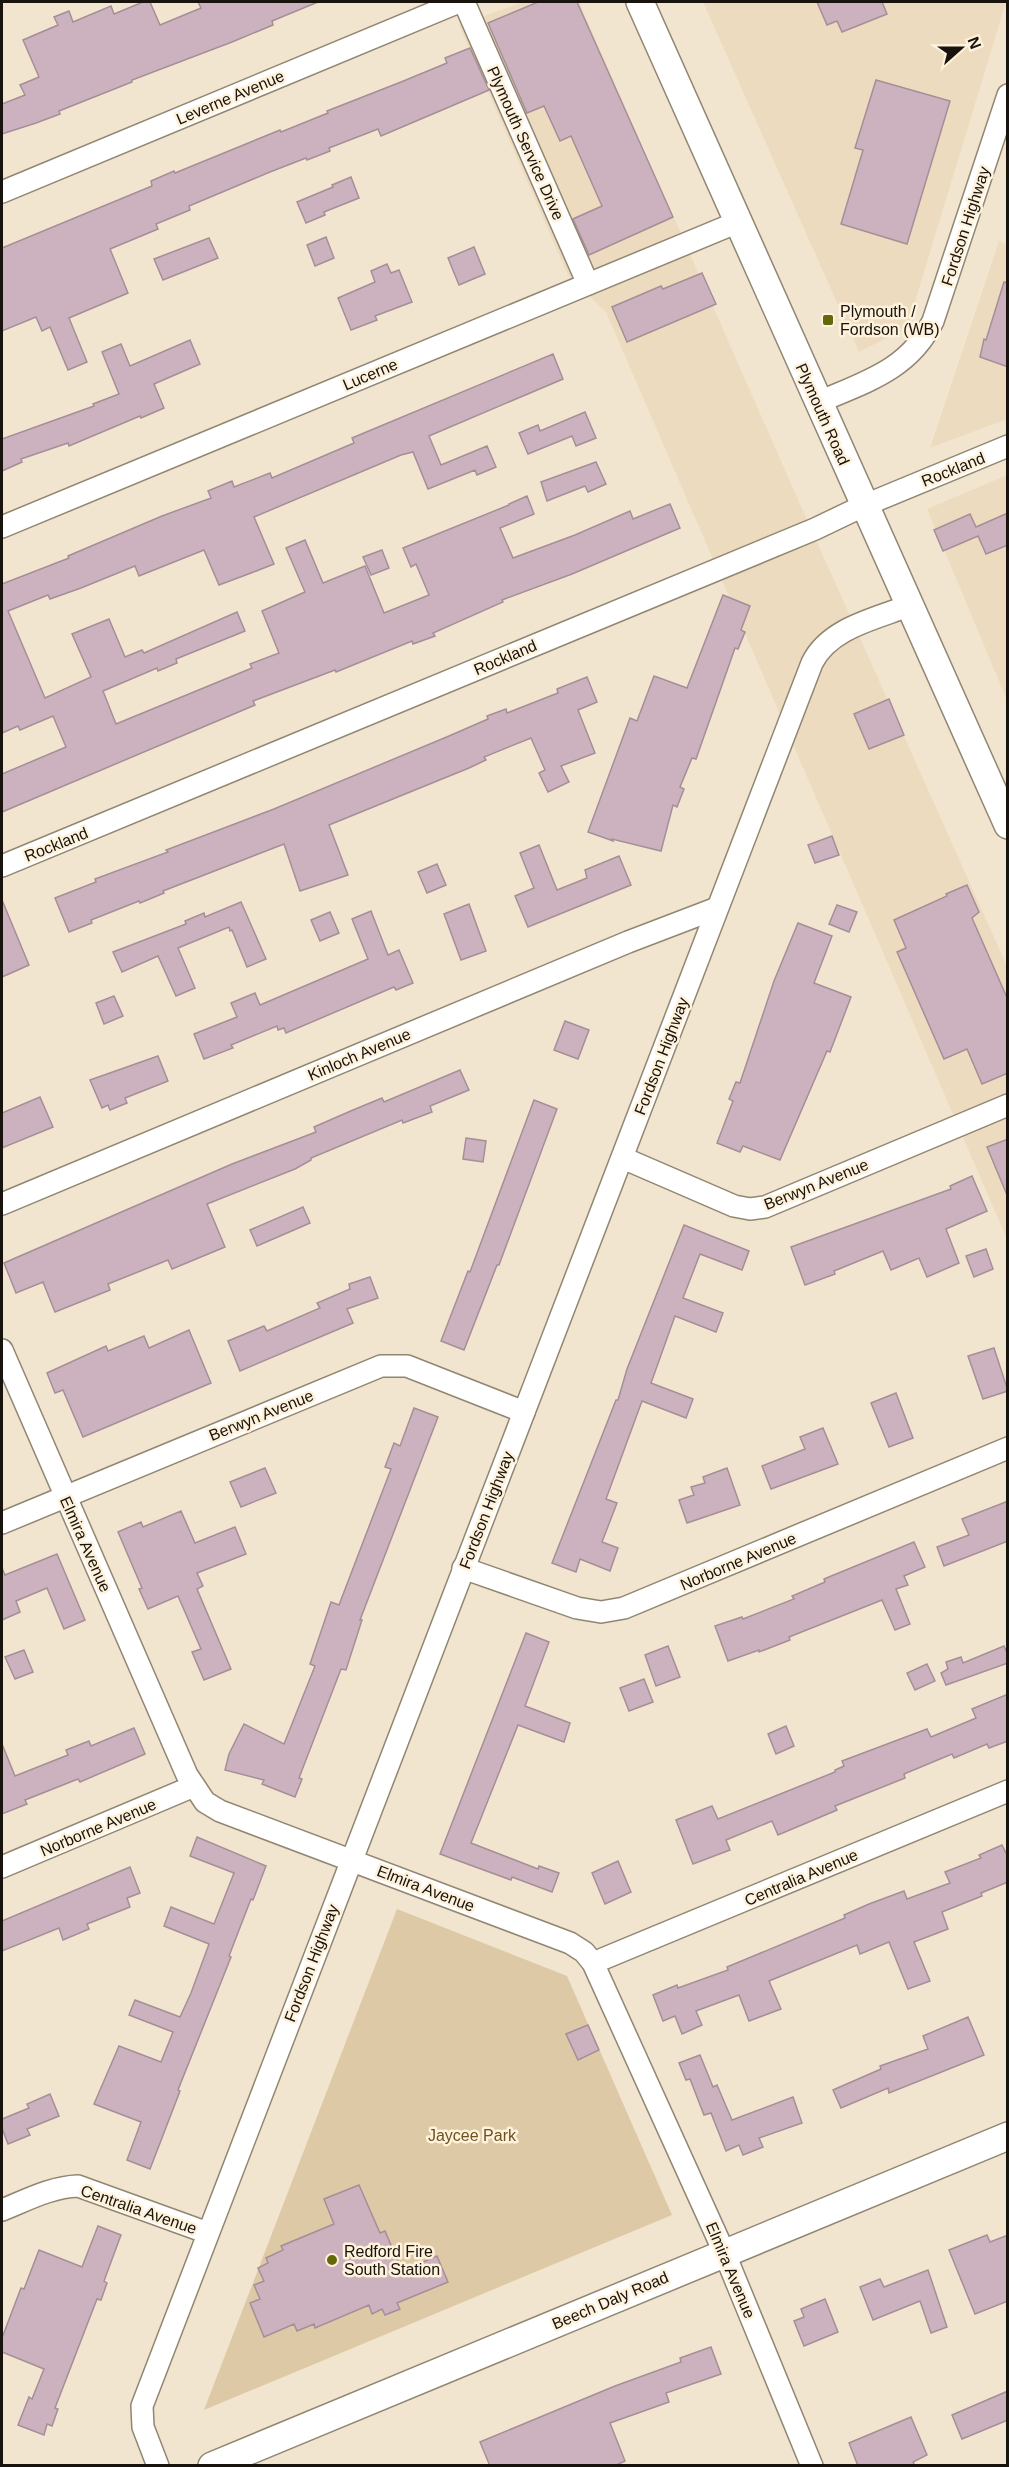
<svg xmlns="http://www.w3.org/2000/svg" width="1009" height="2467" viewBox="0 0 1009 2467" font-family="Arial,sans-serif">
  <rect width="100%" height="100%" fill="#f2e5cf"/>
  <!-- built -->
  <g fill="#ecdbbe">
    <polygon points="523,2 579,2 803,511 1007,966 1007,1239 606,312 568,275 459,25"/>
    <polygon points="703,2 1006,2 907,328 859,352"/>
    <polygon points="999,241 1008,245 1007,419 930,448"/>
    <polygon points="1007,475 1007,700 927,509"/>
  </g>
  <!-- green -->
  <polygon fill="#ddc9a5" points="397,1909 567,1976 672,2215 204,2410"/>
  <!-- building -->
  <g fill="#ccb2be" stroke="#a68e99" stroke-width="1.5">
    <polygon points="143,2 150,2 160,25 201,8 198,2 318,2 272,21 273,25 232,42 132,80 132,82 59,111 60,114 36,123 2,134 2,104 25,95 20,85 39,77 23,40 58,25 54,17 69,11 73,22 111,6 114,14"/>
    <polygon points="538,2 577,2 673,217 589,255 573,219 602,206 571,136 560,141 544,106 527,113 488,23"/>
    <polygon points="817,2 882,2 887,14 842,32 837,21 827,25"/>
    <polygon points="470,48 489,90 381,136 378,129 329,148 330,151 307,160 306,158 270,172 189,206 190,210 156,224 158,229 110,249 128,293 69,318 87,362 68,370 50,327 42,331 36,317 2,331 2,248 152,186 151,181 174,171 175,173 280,130 281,132 328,113 327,111 401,82 447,63 445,58"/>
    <polygon points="876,80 950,101 907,244 841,224 863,150 855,148"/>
    <polygon points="351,177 359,198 324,212 325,215 306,223 297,202 333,187 332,185"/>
    <polygon points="326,237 334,258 315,266 307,245"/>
    <polygon points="209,238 218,258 163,280 154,259"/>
    <polygon points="474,247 485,274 459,285 448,258"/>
    <polygon points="387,264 391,273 399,270 412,302 375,316 377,320 351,330 338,298 375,282 371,271"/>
    <polygon points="702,273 716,304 627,342 612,307 661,286 663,289"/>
    <polygon points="1004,282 1008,283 1008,367 980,357 984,339 986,340"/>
    <polygon points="190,340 200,364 154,384 164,408 141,418 140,416 69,446 68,443 21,459 22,462 2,471 2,439 94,406 93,404 119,394 102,352 121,344 130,366"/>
    <polygon points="553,354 563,379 429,436 441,465 487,446 496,467 477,475 475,470 428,489 413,452 401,455 254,517 274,564 251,573 219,585 204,550 139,576 135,566 81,588 50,599 48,595 8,611 45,698 91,677 72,634 109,619 125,657 142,650 144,653 237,612 245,631 176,659 177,663 158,671 157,668 103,691 116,724 252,668 250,664 279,653 262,611 305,592 286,548 305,540 323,583 365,566 384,613 429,595 416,564 411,567 403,548 509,505 509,504 527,496 534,514 500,528 513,558 575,535 630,511 633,519 670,504 680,528 572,574 502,600 503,602 433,633 435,636 413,644 412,641 336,672 335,670 253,701 255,705 2,812 2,774 66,747 53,716 20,730 18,726 2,733 2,584 69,558 68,556 162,516 211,498 208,491 232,481 234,487 270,473 272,478 354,443 352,438"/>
    <polygon points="585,412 596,438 576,446 572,436 528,454 519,433 538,425 540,431"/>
    <polygon points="596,462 606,484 588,492 585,486 547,501 541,482"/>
    <polygon points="1008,513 1008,545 986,554 978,536 943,551 934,530 970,514 976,527"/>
    <polygon points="382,550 389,568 371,575 363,557"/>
    <polygon points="723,595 750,606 741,630 745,632 738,649 735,648 696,759 692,758 680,787 684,789 677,807 673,805 661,851 612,839 613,841 588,832 630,718 637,721 654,676 687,688"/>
    <polygon points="587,677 597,702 578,710 595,753 561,766 569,782 548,792 539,773 545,770 531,738 484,757 486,760 469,768 329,825 348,875 300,891 284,844 163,891 164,893 140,903 139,901 91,920 92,923 69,932 55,898 96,882 95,879 168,852 166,850 274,809 449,736 488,719 487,716 506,709 507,713 558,693 557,689"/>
    <polygon points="889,699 904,735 869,749 854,714"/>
    <polygon points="832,836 839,855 815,863 808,845"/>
    <polygon points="539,845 557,890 587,878 585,870 619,856 631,885 528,927 515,896 534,888 520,853"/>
    <polygon points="437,864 446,885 427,893 418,872"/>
    <polygon points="967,885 979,912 972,918 1008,1000 1008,1073 982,1084 967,1049 944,1059 897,952 906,948 894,920 947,896 946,894"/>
    <polygon points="2,900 29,965 2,977"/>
    <polygon points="241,902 266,959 247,967 232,930 230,931 229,927 178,948 195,988 176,996 158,956 122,972 113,952 186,924 185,921 204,913 205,917"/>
    <polygon points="469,904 486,951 461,960 444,914"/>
    <polygon points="837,905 857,912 849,932 829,924"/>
    <polygon points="371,911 388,955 399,950 413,983 396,990 394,987 286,1033 284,1028 278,1030 277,1026 231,1045 233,1048 204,1059 194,1034 237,1017 231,1003 255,993 260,1005 368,959 352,919"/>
    <polygon points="330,912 339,933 320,941 311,920"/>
    <polygon points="798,923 832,936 814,983 851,997 830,1052 827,1051 780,1160 743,1146 740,1152 717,1143 733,1101 729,1099 736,1082 740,1083 774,981"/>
    <polygon points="114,996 123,1016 104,1024 96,1003"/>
    <polygon points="565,1021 589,1030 578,1059 554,1050"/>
    <polygon points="158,1056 168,1081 125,1098 127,1103 110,1110 108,1105 102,1108 90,1080"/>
    <polygon points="460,1070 469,1090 430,1106 432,1112 403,1123 402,1120 311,1158 311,1160 295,1169 207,1204 225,1247 172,1269 168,1260 108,1284 110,1290 55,1312 43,1282 16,1293 4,1263 232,1164 316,1132 314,1127 353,1110 382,1098 384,1102"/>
    <polygon points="40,1097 53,1127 2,1148 2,1113"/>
    <polygon points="534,1100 557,1109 499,1265 497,1265 464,1350 441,1341 468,1271 470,1272"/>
    <polygon points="466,1138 486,1141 483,1162 463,1159"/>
    <polygon points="1008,1139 1008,1195 1007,1195 987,1147"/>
    <polygon points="972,1176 987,1211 946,1229 959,1263 927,1277 919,1258 891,1270 883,1251 834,1271 835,1274 805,1285 791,1247 951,1189 950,1186"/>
    <polygon points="303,1207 310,1223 257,1246 250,1230"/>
    <polygon points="684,1225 749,1251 742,1270 700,1254 683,1298 723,1313 716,1332 675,1316 651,1383 693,1399 686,1418 642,1401 606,1499 617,1503 602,1542 618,1548 610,1571 580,1559 576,1572 552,1563 616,1400 618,1400 627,1369"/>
    <polygon points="986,1249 993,1269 974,1277 966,1256"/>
    <polygon points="370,1277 378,1298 347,1309 353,1323 240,1371 228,1341 264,1326 267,1331 320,1308 317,1303 350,1289 349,1284"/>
    <polygon points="189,1330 211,1383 83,1437 63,1390 55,1393 47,1373 106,1346 108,1351 144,1336 149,1348"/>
    <polygon points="994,1348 1008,1391 983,1399 968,1356"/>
    <polygon points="896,1393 913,1438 889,1447 871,1403"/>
    <polygon points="414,1408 438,1417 360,1620 362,1620 346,1670 341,1669 299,1778 302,1779 295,1797 262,1784 264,1780 225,1770 229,1754 244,1724 284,1744 315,1666 310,1664 331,1602 339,1605 391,1469 385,1467 394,1443 400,1446"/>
    <polygon points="823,1428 838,1464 771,1489 762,1466 805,1449 800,1437"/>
    <polygon points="265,1468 276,1493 241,1507 230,1482"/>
    <polygon points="727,1468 740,1505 687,1523 679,1500 694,1495 691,1487 705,1483 703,1477"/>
    <polygon points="1008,1501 1008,1541 944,1566 937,1547 969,1535 962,1519"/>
    <polygon points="181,1511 195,1543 235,1527 246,1554 197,1573 203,1586 197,1589 231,1669 204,1680 192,1652 201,1649 178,1596 148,1609 139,1589 142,1588 118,1532 141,1522 143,1527"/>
    <polygon points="914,1542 925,1567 904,1576 908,1585 896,1589 910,1624 895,1630 882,1600 789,1637 790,1640 759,1652 759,1650 728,1661 715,1626 742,1617 743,1619 794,1599 792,1596 825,1582 824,1579"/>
    <polygon points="57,1554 85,1620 64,1629 47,1588 16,1601 20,1612 2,1620 2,1568 5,1575"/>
    <polygon points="526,1633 549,1642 525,1706 570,1723 564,1742 518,1725 471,1843 538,1869 539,1866 559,1873 552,1892 512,1877 511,1880 440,1854"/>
    <polygon points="668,1646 680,1677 656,1686 645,1655"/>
    <polygon points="1004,1646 1008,1655 1008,1663 946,1685 941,1673 948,1669 946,1662 961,1657 963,1663"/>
    <polygon points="24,1650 33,1672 15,1679 5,1657"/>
    <polygon points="927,1664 935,1681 915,1690 907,1673"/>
    <polygon points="644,1679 653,1702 629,1711 620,1688"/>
    <polygon points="1008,1694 1008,1741 989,1748 987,1744 954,1758 952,1754 904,1774 905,1778 835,1806 837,1810 778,1835 772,1821 726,1840 730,1850 693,1864 676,1820 712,1806 718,1819 835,1772 835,1770 844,1766 842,1761 927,1729 931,1737 976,1718 972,1709"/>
    <polygon points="786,1726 794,1746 776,1754 768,1734"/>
    <polygon points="134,1728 145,1754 80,1782 78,1779 25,1800 27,1804 2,1814 2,1744 15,1776 68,1755 66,1750 89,1741 91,1746"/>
    <polygon points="197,1837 266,1866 253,1900 251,1899 229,1956 231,1957 178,2090 180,2091 150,2169 127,2160 141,2122 94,2104 119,2046 161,2062 173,2032 129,2015 135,2000 180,2017 191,1993 209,1944 164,1926 171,1907 214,1924 234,1873 190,1856"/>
    <polygon points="1002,1845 1008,1857 1008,1882 981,1893 982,1896 942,1912 948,1929 914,1942 930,1981 908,1989 889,1942 860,1954 857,1945 769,1981 781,2009 749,2021 739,1995 696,2011 702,2025 682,2034 675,2016 663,2021 653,1995 677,1985 678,1988 728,1970 727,1967 845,1918 844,1915 869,1904 904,1891 907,1899 950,1883 945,1872 981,1858 979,1855"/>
    <polygon points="618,1861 631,1892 605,1904 592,1873"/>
    <polygon points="130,1867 140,1893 127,1898 130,1907 87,1924 89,1929 63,1940 59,1928 2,1951 2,1921"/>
    <polygon points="968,2017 984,2055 889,2093 888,2088 841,2108 833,2090 881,2069 880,2066 928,2049 923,2036"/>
    <polygon points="588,2025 599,2050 578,2060 566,2034"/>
    <polygon points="700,2055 713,2087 717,2085 732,2120 793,2097 802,2123 759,2138 763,2147 743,2155 739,2145 726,2151 711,2113 704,2115 690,2079 686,2080 679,2063"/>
    <polygon points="50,2094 59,2116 27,2129 30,2135 8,2144 2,2128 2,2119 29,2108 27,2104"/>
    <polygon points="359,2185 380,2233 385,2231 402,2271 437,2256 448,2282 397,2303 400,2309 385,2315 382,2309 372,2314 369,2305 315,2328 314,2324 297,2331 294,2324 264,2337 250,2303 260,2299 254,2285 264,2281 258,2268 268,2263 266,2258 283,2250 281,2246 334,2224 324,2199"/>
    <polygon points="98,2226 121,2235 104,2281 107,2283 101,2300 97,2299 55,2408 58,2409 52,2426 47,2424 44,2435 18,2425 29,2397 32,2399 44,2369 2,2352 2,2338 21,2288 24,2289 39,2250 82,2267"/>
    <polygon points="987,2235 990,2242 1008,2235 1008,2301 975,2314 949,2250"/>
    <polygon points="928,2270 947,2327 931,2333 920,2301 873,2320 860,2287 880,2279 884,2287"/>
    <polygon points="825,2299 838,2332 804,2346 794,2321 804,2317 801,2309"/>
    <polygon points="711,2347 721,2374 666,2393 669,2402 610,2423 625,2461 614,2466 490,2466 480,2442 615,2386 681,2362 680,2358"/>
    <polygon points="1008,2391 1008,2420 962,2439 952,2415"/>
    <polygon points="911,2417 927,2455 913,2462 915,2466 858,2466 849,2443"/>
  </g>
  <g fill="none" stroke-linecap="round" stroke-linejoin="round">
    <!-- minor casing -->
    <g stroke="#918671" stroke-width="24">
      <g id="minor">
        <polyline points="464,2 588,284"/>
        <polyline points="2,192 459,2"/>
        <path d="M819,402c46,-20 90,-32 114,-81l75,-226"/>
        <polyline points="2,527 738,222"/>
        <polyline points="2,866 815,529 863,506 1008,446"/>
        <polyline points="623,1158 734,1206 750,1209 765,1207 1008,1105"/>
        <polyline points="2,1204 628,942 717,908"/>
        <polyline points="2,1350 187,1775 205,1802 220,1811 570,1943 584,1952 593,1963 724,2252 812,2466"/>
        <polyline points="2,1523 381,1366 407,1366 524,1412"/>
        <polyline points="463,1568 577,1608 601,1612 624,1608 1008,1448"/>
        <polyline points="2,1867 194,1786"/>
        <polyline points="593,1963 1008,1791"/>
        <path d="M2,2210c25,-10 49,-23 76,-24l130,47"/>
        <path d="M158,2466l-15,-39 -1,-21 670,-1743c17,-35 63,-44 96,-57"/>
      </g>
    </g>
    <!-- major casing -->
    <g stroke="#918671" stroke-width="30">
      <g id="major">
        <polyline points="640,2 1008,825"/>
        <polyline points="212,2466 1008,2136"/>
      </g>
    </g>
    <!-- minor -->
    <use href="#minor" stroke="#fff" stroke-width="21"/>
    <!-- major -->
    <use href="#major" stroke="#fff" stroke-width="27"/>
  </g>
  <!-- markers -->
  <g fill="#636808" stroke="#fff2dc" stroke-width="2">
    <rect x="822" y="314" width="12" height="12" rx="3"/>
    <circle cx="332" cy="2260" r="6"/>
  </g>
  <g text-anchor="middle" stroke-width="5" stroke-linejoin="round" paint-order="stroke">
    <!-- street labels -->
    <g font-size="16" fill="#18130c" stroke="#fff2dc">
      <text transform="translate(230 97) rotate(-23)" y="6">Leverne Avenue</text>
      <text transform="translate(526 143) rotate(66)" y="6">Plymouth Service Drive</text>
      <text transform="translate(965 226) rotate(-72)" y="6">Fordson Highway</text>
      <text transform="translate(370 374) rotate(-23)" y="6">Lucerne</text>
      <text transform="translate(823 414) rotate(66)" y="6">Plymouth Road</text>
      <text transform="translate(953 469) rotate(-22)" y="6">Rockland</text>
      <text transform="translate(505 657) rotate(-23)" y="6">Rockland</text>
      <text transform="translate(56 844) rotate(-22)" y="6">Rockland</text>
      <text transform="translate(359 1054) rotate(-23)" y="6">Kinloch Avenue</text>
      <text transform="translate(661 1056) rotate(-69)" y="6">Fordson Highway</text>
      <text transform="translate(816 1184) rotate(-22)" y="6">Berwyn Avenue</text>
      <text transform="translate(261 1415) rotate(-22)" y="6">Berwyn Avenue</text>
      <text transform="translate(486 1510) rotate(-69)" y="6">Fordson Highway</text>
      <text transform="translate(86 1544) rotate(66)" y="6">Elmira Avenue</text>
      <text transform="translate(738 1561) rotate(-23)" y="6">Norborne Avenue</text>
      <text transform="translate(98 1827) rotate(-23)" y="6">Norborne Avenue</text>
      <text transform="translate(801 1877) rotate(-23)" y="6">Centralia Avenue</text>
      <text transform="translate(426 1888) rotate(21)" y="6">Elmira Avenue</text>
      <text transform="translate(311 1963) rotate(-69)" y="6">Fordson Highway</text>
      <text transform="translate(139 2209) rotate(19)" y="6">Centralia Avenue</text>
      <text transform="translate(731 2270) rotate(67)" y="6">Elmira Avenue</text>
      <text transform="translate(610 2300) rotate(-23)" y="6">Beech Daly Road</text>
    </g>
    <!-- poi labels -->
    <g font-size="16" fill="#18130c" stroke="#fff2dc" text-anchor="start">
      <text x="840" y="317">Plymouth /<tspan x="840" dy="18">Fordson (WB)</tspan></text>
      <text x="344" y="2257">Redford Fire<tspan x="344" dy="18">South Station</tspan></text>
    </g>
    <!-- park labels -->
    <g font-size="16" fill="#6d521d" stroke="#fff2dc">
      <text x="472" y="2141">Jaycee Park</text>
    </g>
  </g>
  <!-- border -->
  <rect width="1009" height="2467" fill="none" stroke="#18130c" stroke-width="6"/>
  <!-- north arrow -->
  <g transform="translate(961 48) rotate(69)" stroke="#fff2dc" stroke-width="4.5" paint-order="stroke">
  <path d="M0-4.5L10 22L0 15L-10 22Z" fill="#18130c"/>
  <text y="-9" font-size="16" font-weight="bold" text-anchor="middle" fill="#18130c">N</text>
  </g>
</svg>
